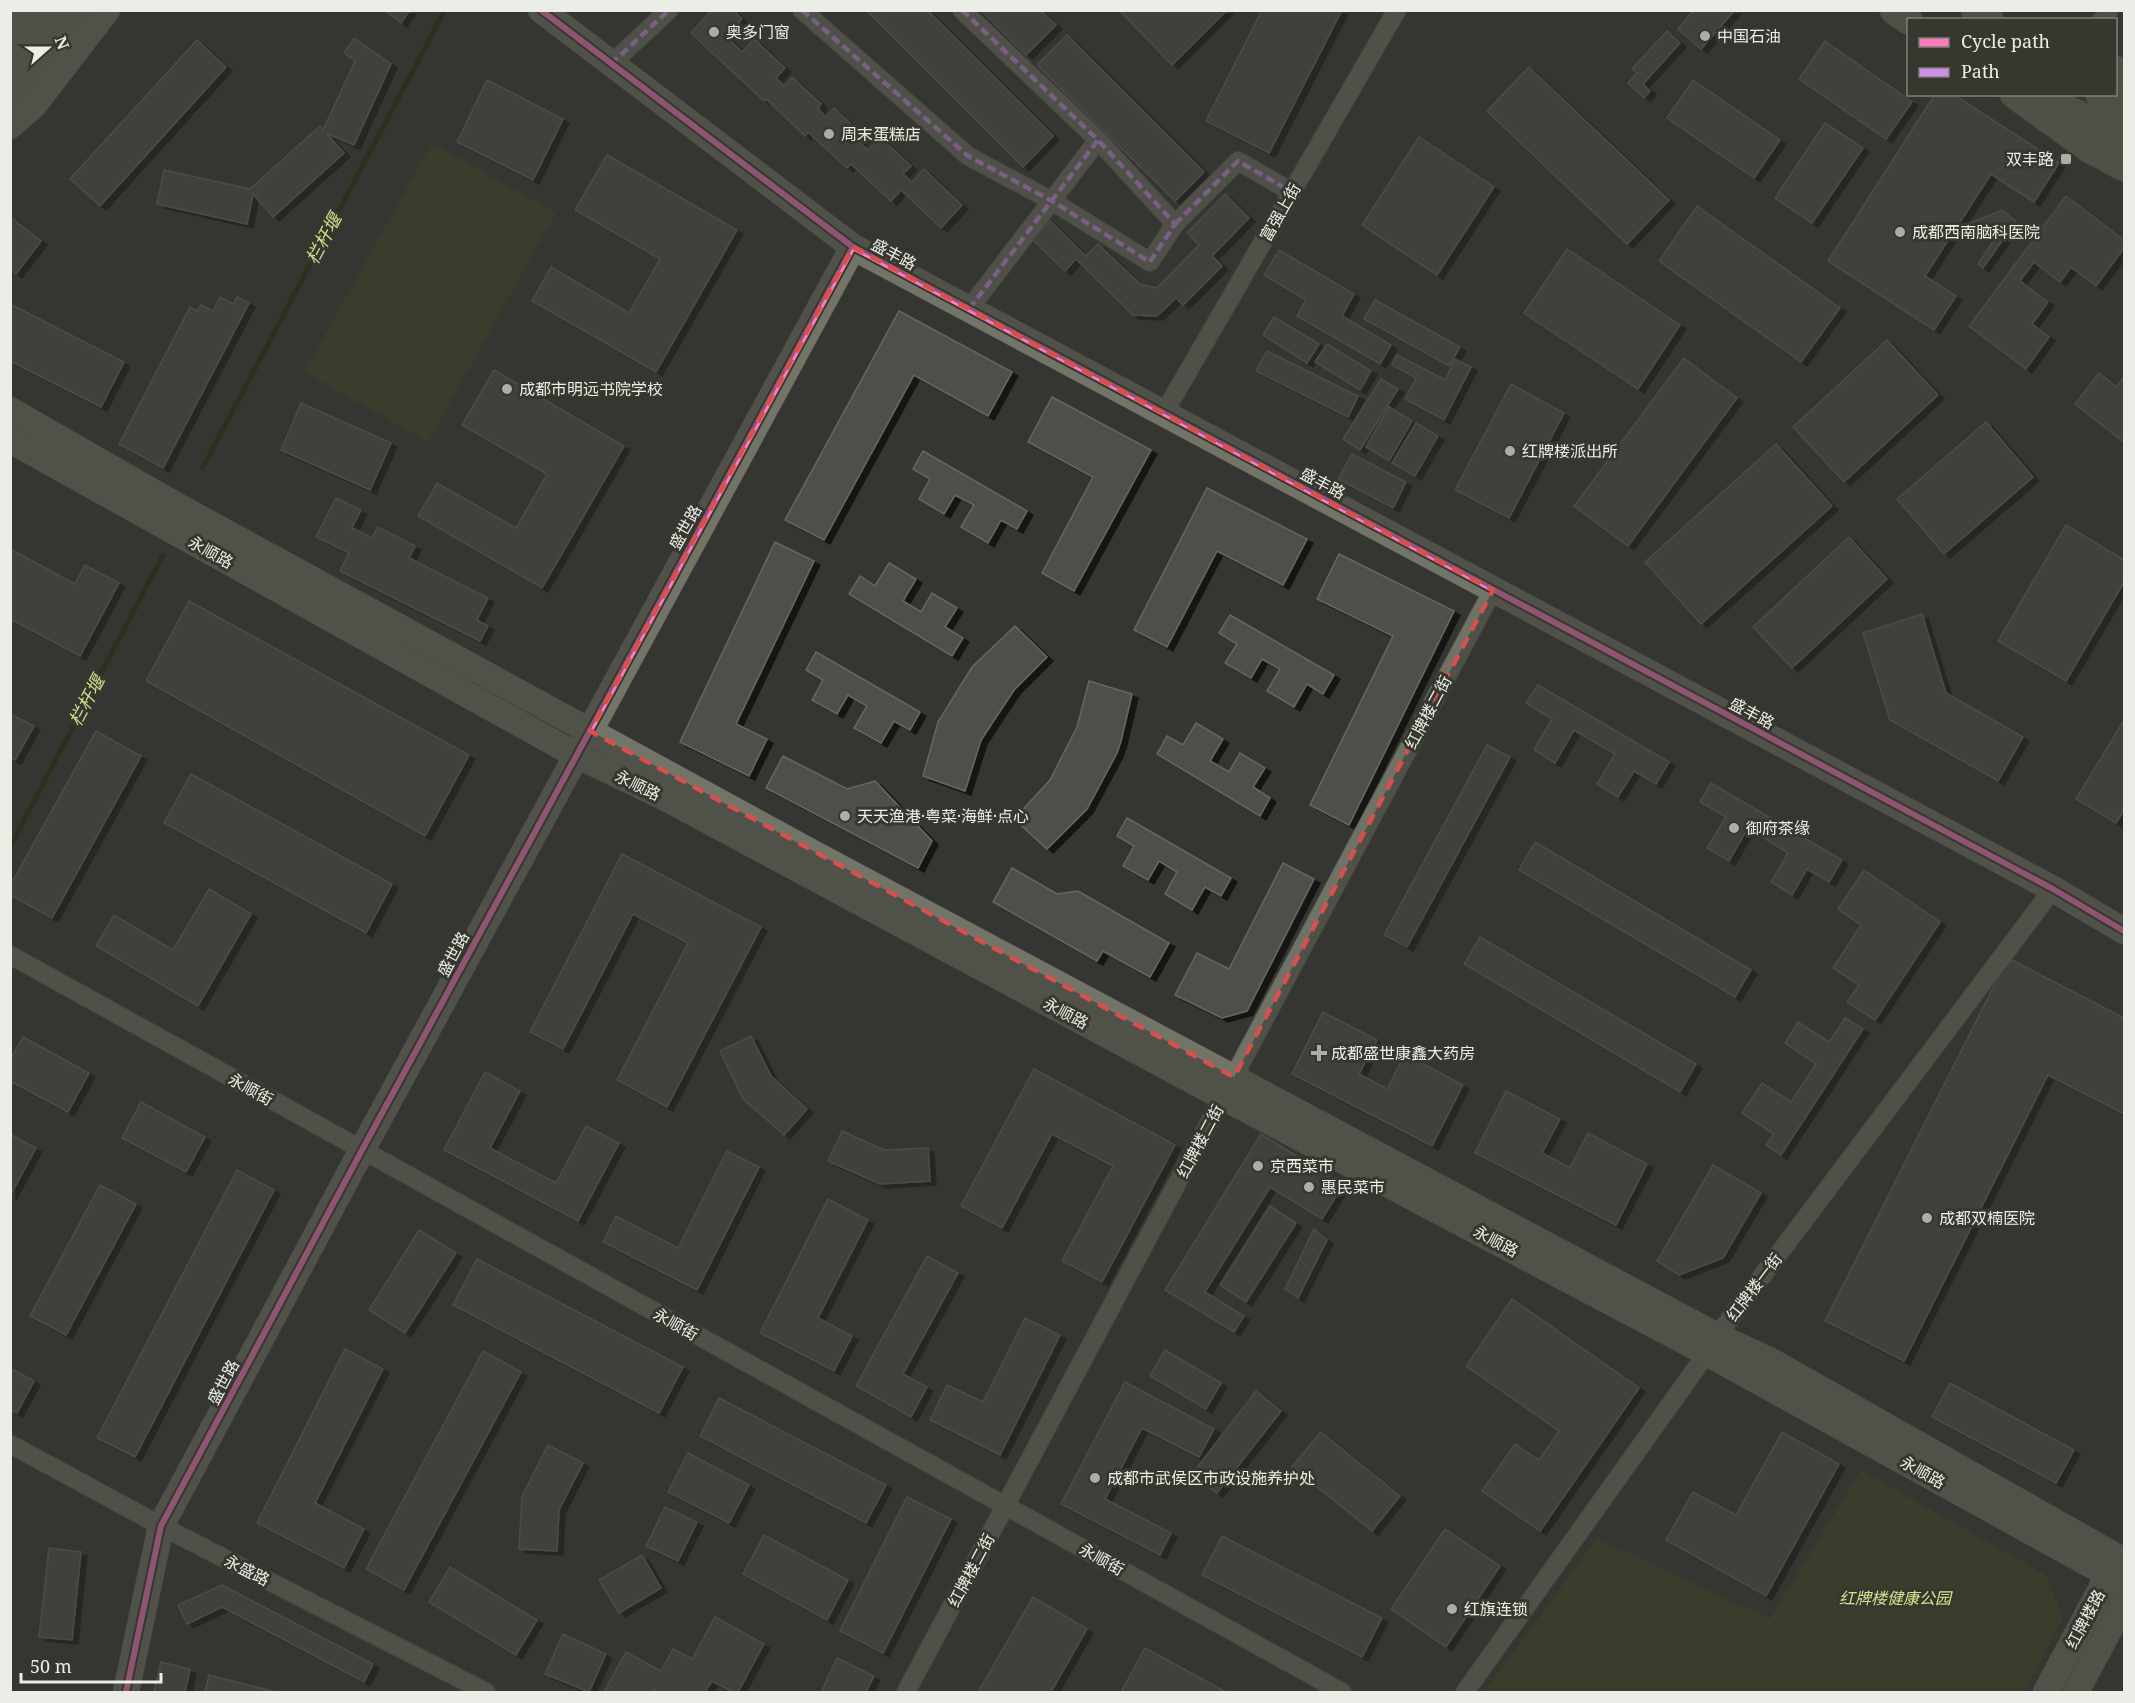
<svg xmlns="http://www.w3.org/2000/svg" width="2135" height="1703" viewBox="0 0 2135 1703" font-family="'Noto Serif','Noto Sans SC',serif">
  <defs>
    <filter id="shadow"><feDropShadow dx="6" dy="4" stdDeviation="0" flood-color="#0009"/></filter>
  </defs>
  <rect width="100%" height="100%" fill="#353631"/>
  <!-- green -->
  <g fill="#3f4524">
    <polygon points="432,143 556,213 428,442 304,372"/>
    <polygon points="1861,1470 2046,1575 2063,1618 2024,1692 1484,1692 1597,1538 1770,1619"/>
  </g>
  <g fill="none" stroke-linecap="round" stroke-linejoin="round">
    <!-- stream -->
    <g stroke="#252804" stroke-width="5">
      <polyline points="203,467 445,10"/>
      <polyline points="10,847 163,555"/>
    </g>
  </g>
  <!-- building -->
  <g fill="#4e4f4a" stroke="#666662" stroke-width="1.5" filter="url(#shadow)">
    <polygon points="385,10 410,10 401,23"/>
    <polygon points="712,10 733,10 742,19 726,36 742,52 754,39 785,68 776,78 784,86 792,77 821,104 818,109 826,117 834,108 864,136 859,142 868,150 880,137 911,166 903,174 912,182 924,169 962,205 941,228 901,190 891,201 851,164 847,168 808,132 805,136 766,99 764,101 691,33"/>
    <polygon points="866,10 927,10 1053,136 1023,167"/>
    <polygon points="981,10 1040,10 1056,25 1026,55"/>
    <polygon points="1119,10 1227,10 1172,65"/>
    <polygon points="1262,10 1342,10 1269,153 1206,121"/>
    <polygon points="1694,10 1735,10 1701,49 1678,29"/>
    <polygon points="1667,31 1680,43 1643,84 1650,91 1644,98 1628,83 1637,73 1632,69"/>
    <polygon points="1067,35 1204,172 1175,201 1037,65"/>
    <polygon points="354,38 391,64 354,145 326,133 344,153 273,217 253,194 247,224 157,204 164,170 250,189 320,126 323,130 355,61 344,53"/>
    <polygon points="197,40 226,67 100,206 70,179"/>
    <polygon points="1825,41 1912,102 1886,139 1799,79"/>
    <polygon points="1529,67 1669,200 1627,244 1487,111"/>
    <polygon points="487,80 563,119 533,180 457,142"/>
    <polygon points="1693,80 1780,140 1754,178 1667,118"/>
    <polygon points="1935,94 1953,94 2059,163 2034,202 1991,174 1925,276 1956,296 1934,330 1828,261"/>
    <polygon points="1825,123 1863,148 1812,223 1775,198"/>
    <polygon points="1419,137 1494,187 1437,275 1362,225"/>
    <polygon points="607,155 737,230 656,372 532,301 551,267 629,313 660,259 575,210"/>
    <polygon points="1225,194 1249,218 1212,256 1222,266 1183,305 1176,298 1157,316 1133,315 1076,259 1065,271 1032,239 1050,221 1086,256 1098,244 1140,284 1157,288 1199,245 1187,233"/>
    <polygon points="2066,196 2124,240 2124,248 2096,286 2071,267 2060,282 2034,262 2020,281 2048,302 2032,324 2049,337 2026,369 1969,326"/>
    <polygon points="1697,206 1840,308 1801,362 1659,261"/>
    <polygon points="2002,210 2016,221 1983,268 1978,264 1994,240 1970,223"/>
    <polygon points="10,217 41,241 16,274 10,269"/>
    <polygon points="1567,249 1680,325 1638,389 1524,313"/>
    <polygon points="1279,250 1354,294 1342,316 1391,345 1380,364 1297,316 1306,300 1264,275"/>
    <polygon points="220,297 233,304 237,297 249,303 163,468 119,444 190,307 197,311 201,305 213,311"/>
    <polygon points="1375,300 1460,347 1449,366 1364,319"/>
    <polygon points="10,304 124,362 101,407 10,361"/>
    <polygon points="899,311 1012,372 988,416 914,375 824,540 785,520"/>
    <polygon points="1274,317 1319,344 1307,363 1263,335"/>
    <polygon points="1887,340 1938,395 1844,482 1793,427"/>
    <polygon points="1327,344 1371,371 1360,390 1315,362"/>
    <polygon points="1267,351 1358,396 1348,417 1256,371"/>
    <polygon points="1397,355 1445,380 1455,359 1471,367 1444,420 1405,399 1416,378 1392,365"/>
    <polygon points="1684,358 1737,398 1628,546 1574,506"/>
    <polygon points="494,370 624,446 542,588 418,516 437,483 516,528 547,474 462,425"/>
    <polygon points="2099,373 2117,387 2124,376 2124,442 2075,404"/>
    <polygon points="1381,379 1398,389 1360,450 1343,439"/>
    <polygon points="1511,384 1564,413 1509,518 1455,490"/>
    <polygon points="1052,397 1151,450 1074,591 1042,573 1093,477 1028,442"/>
    <polygon points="301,403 391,443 370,490 281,450"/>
    <polygon points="1389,407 1412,421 1389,461 1366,447"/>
    <polygon points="1986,422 2033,477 1944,554 1897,499"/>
    <polygon points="1416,423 1438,436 1415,476 1392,463"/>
    <polygon points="1776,444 1832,506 1701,624 1645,562"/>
    <polygon points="923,451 1027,511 1017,529 1001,520 988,543 961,527 974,505 955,495 944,514 919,499 930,479 913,469"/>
    <polygon points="1352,454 1406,482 1393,508 1338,479"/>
    <polygon points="1207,488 1307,539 1283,585 1217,551 1167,647 1134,630"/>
    <polygon points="336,498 361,510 352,528 372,538 378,527 415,546 409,558 488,598 477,620 488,626 480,641 340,571 349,553 316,537"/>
    <polygon points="2066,525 2124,560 2124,582 2066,681 1998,641"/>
    <polygon points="1849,537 1887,579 1792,668 1753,627"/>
    <polygon points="775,542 814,561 736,724 767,739 749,776 680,742"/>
    <polygon points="10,549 75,584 85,565 119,583 80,656 10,619"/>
    <polygon points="1339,554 1454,611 1349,825 1310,805 1393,636 1317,599"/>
    <polygon points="889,563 916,579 903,601 921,612 932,593 957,608 945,627 963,638 952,656 849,594 860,576 875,586"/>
    <polygon points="189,601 469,755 425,836 146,681"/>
    <polygon points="1922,614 1946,693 2023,737 1998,781 1890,720 1863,633"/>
    <polygon points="1230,615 1334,675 1323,694 1307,684 1294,707 1267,691 1280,669 1262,659 1251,678 1225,663 1237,644 1219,633"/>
    <polygon points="1015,626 1047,657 1014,690 981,740 965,791 923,776 938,722 972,667"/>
    <polygon points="816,652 920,712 910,730 894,721 881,743 854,728 867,706 848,695 837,714 812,700 823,680 806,670"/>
    <polygon points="1089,681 1132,694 1121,741 1117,753 1087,809 1047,849 1014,819 1050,780 1077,727"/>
    <polygon points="1538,685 1669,762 1656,784 1634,771 1618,797 1597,784 1615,754 1574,730 1555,763 1534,750 1552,719 1526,703"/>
    <polygon points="10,714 34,726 15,760 10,758"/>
    <polygon points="2124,720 2124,810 2116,823 2076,799"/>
    <polygon points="1196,723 1223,739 1210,761 1229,772 1240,753 1265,768 1253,787 1270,798 1260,816 1157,754 1167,736 1183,745"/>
    <polygon points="96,731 141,756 52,918 10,895 10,886"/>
    <polygon points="1487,745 1510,757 1407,947 1384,935"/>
    <polygon points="783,756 847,789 875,781 932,841 918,868 766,788"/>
    <polygon points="191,774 392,884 366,933 164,823"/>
    <polygon points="1711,783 1842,860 1829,882 1807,869 1792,895 1771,882 1788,853 1748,828 1729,861 1707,848 1726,817 1700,802"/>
    <polygon points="1127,818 1231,878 1221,896 1205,887 1192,910 1165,894 1177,872 1159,861 1148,880 1123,866 1134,846 1117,836"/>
    <polygon points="1535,842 1751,970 1735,997 1519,870"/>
    <polygon points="622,854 761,927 667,1107 617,1080 688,943 633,914 563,1049 530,1032"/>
    <polygon points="1283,863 1314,879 1247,1011 1222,1018 1175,995 1197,953 1229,969"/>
    <polygon points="1012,868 1057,894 1078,891 1169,943 1150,977 1103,951 1097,961 993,902"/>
    <polygon points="1864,870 1940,922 1875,1020 1847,1002 1859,985 1833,968 1861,925 1838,909"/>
    <polygon points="209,889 251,914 198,1006 96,946 114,915 173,950"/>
    <polygon points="1480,937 1696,1064 1680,1092 1464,964"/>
    <polygon points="2008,958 2124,1018 2124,1114 2048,1075 1904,1361 1825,1321"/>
    <polygon points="1323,1012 1377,1040 1359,1074 1387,1089 1405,1054 1463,1085 1432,1146 1292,1074"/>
    <polygon points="1845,1018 1863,1029 1781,1155 1766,1145 1774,1134 1742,1113 1762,1083 1791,1102 1816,1064 1785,1043 1798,1022 1829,1042"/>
    <polygon points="751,1036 771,1076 807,1109 784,1135 743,1099 720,1051"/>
    <polygon points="23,1037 89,1073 68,1112 10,1081 10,1060"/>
    <polygon points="1034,1069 1175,1145 1102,1282 1062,1261 1113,1166 1052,1134 1002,1228 961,1206"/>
    <polygon points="485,1072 520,1091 490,1148 556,1183 586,1126 619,1143 578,1221 444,1150"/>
    <polygon points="1506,1091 1560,1119 1542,1153 1570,1168 1588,1133 1647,1164 1616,1225 1475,1153"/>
    <polygon points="141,1102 205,1137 186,1172 122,1138"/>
    <polygon points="842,1131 884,1150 928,1148 930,1181 880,1184 828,1161"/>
    <polygon points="10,1134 36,1148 10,1196"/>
    <polygon points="1261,1134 1343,1185 1322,1219 1270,1187 1205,1292 1244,1316 1234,1332 1165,1290"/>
    <polygon points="727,1151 759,1167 697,1290 603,1242 616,1216 678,1248"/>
    <polygon points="1713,1165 1761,1193 1723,1258 1679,1275 1657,1261"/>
    <polygon points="237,1170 274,1190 135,1457 97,1438"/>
    <polygon points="100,1185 136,1204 66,1335 30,1316"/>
    <polygon points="828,1199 868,1220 818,1318 852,1336 834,1371 760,1333"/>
    <polygon points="1270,1206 1296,1223 1246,1302 1220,1285"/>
    <polygon points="1314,1229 1327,1240 1298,1298 1285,1289"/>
    <polygon points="419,1230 456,1253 405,1333 369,1310"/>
    <polygon points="927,1256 958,1273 903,1374 927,1387 911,1417 856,1386"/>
    <polygon points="477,1259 683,1367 659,1413 453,1305"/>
    <polygon points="1512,1299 1639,1388 1540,1531 1482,1491 1515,1444 1539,1460 1559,1431 1466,1366"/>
    <polygon points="1025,1318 1060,1335 1000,1455 930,1420 947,1385 983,1402"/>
    <polygon points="345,1349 383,1369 315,1503 364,1529 344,1568 257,1523"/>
    <polygon points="1165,1350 1221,1383 1206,1409 1150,1376"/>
    <polygon points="483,1351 521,1372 404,1590 366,1569"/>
    <polygon points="10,1368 34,1381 17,1413 10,1409"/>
    <polygon points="1125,1382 1214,1429 1199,1457 1142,1428 1105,1499 1171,1533 1160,1555 1061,1504"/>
    <polygon points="1950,1383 2074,1450 2056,1483 1932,1417"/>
    <polygon points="1256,1391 1281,1411 1217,1493 1192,1474"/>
    <polygon points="719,1398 886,1485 866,1523 700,1436"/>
    <polygon points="1321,1432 1400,1496 1372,1531 1292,1467"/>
    <polygon points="1782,1432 1839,1464 1766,1596 1666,1540 1693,1492 1736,1515"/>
    <polygon points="548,1445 583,1463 559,1510 557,1551 519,1549 522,1497"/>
    <polygon points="688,1453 749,1485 729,1523 668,1492"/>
    <polygon points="907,1497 951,1519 883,1653 840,1631"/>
    <polygon points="665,1507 697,1522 678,1561 646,1546"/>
    <polygon points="1445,1529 1500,1566 1446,1647 1391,1609"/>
    <polygon points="764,1535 848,1580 827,1620 743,1574"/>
    <polygon points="1222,1536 1382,1618 1362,1657 1202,1575"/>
    <polygon points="49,1548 81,1552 72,1640 39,1637"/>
    <polygon points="642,1555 661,1588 619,1613 599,1580"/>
    <polygon points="450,1567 537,1620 516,1655 429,1602"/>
    <polygon points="222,1585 373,1664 364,1682 222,1607 187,1624 178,1605"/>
    <polygon points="1033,1597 1087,1629 1051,1692 978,1692"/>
    <polygon points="715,1617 764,1644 738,1692 733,1692 712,1681 705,1692 659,1692 654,1690 652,1692 604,1692 626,1652 661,1671 673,1649 692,1659"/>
    <polygon points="563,1634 606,1654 589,1692 545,1674"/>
    <polygon points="1145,1648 1226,1692 1121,1692"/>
    <polygon points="837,1658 874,1676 866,1692 821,1692"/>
    <polygon points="161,1662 190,1669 185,1692 154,1692"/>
    <polygon points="209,1675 276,1692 205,1692"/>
  </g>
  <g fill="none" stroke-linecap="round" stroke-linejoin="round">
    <!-- street casing -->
    <g stroke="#51524f" stroke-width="20">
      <g id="street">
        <polyline points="802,10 968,156 1052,201 1150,262 1175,224 1098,140"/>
        <polyline points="962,10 1098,140 969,309"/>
        <polyline points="2102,20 2109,10"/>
        <polyline points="611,64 669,10"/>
        <polyline points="1175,224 1238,161 1292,192"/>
        <polyline points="1164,413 1397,10"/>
        <polyline points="10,955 1342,1692"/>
        <polyline points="10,1444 161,1526 486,1692"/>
        <polyline points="906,1692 1493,590"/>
        <polyline points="1465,1692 1707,1353 1717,1336 2053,889"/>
      </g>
    </g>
    <!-- secondary casing -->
    <g stroke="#51524f" stroke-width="27">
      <g id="secondary">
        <polyline points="541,10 853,247 2053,889 2124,931"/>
        <polyline points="10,16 15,10"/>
        <polyline points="10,126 34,105 107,10"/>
        <polyline points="10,410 172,503 809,851 1717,1336 1771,1361 2124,1561"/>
        <polyline points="10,440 576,755 662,796 1223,1097 1707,1353 2124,1583"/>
        <polyline points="126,1692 161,1526 362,1150 853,247"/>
        <polyline points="2046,1692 2116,1561"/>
        <polyline points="2076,1692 2124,1602"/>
      </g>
    </g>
    <!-- primary casing -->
    <g stroke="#51524f" stroke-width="30">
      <g id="primary">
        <polyline points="1894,10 1908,20"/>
        <polyline points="1975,10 1989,20"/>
        <polyline points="10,54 45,10"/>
        <polyline points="2116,70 2124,75"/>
        <polyline points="10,94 75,10"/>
        <polyline points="2014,94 2090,149 2124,167"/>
      </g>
    </g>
    <!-- highway casing -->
    <g stroke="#51524f" stroke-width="34">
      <g id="highway">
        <polyline points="2031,94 2124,140"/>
        <polyline points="2102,94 2124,109"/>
      </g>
    </g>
    <!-- street -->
    <use href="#street" stroke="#707265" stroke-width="18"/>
    <!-- secondary -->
    <use href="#secondary" stroke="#717466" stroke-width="26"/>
    <!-- primary -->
    <use href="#primary" stroke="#707263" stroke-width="28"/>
    <!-- highway -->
    <use href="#highway" stroke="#6e7063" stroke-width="33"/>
    <!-- quiet -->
    <g stroke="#ce8fe9" stroke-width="4.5" stroke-dasharray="9 4.5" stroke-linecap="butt">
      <polyline points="802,10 968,156 1052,201 1150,262 1175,224 1098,140"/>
      <polyline points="962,10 1098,140 969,309"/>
      <polyline points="611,64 669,10"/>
      <polyline points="1175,224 1238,161 1292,192"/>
    </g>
    <!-- cycleway casing -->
    <g stroke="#36382f" stroke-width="10">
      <g id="cycleway">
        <polyline points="541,10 853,247 2053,889 2124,931"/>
        <polyline points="126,1692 161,1526 362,1150 853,247"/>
      </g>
    </g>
    <!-- cycleway -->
    <use href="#cycleway" stroke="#fd7abc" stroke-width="6"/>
  </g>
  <!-- marked area -->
  <path d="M0 0H2135V1703H0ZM853,247l640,343 -259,487 -644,-346z" fill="#353631" fill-opacity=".55" fill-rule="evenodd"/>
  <path fill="none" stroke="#da4f4e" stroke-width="4.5" stroke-dasharray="12 8" stroke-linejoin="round" d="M853,247l640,343 -259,487 -644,-346z"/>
  <!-- markers -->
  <g fill="#acada7" stroke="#36382f" stroke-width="2">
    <circle cx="714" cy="32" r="6"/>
    <circle cx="1705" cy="36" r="6"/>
    <circle cx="829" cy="134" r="6"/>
    <rect x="2060" y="153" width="12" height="12" rx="3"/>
    <circle cx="1900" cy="232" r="6"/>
    <circle cx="507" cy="389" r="6"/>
    <circle cx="1510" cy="451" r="6"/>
    <circle cx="845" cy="816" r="6"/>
    <circle cx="1734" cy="828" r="6"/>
    <path d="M1316 1044h6v6h6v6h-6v6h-6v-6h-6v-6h6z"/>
    <circle cx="1258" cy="1166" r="6"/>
    <circle cx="1309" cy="1187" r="6"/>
    <circle cx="1927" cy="1218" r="6"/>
    <circle cx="1095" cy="1478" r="6"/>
    <circle cx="1452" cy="1609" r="6"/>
  </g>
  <g text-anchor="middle" stroke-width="6" stroke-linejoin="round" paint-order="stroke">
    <!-- poi labels -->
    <g font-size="16" fill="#ecede7" stroke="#36382f" text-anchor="start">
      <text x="726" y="38">奥多门窗</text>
      <text x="1717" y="42">中国石油</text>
      <text x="841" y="140">周末蛋糕店</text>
      <text x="2054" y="165" text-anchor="end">双丰路</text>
      <text x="1912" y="238">成都西南脑科医院</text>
      <text x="519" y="395">成都市明远书院学校</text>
      <text x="1522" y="457">红牌楼派出所</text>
      <text x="857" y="822">天天渔港·粤菜·海鲜·点心</text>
      <text x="1746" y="834">御府茶缘</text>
      <text x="1331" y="1059">成都盛世康鑫大药房</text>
      <text x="1270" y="1172">京西菜市</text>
      <text x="1321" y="1193">惠民菜市</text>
      <text x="1939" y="1224">成都双楠医院</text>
      <text x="1107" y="1484">成都市武侯区市政设施养护处</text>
      <text x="1464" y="1615">红旗连锁</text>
    </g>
    <!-- street labels -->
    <g font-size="16" fill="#ecede7" stroke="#36382f">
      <text transform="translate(1280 212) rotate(-60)" y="6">富强上街</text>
      <text transform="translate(894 254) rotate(28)" y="6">盛丰路</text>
      <text transform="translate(1323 483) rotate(28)" y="6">盛丰路</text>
      <text transform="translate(685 527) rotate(-61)" y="6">盛世路</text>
      <text transform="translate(211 552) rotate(29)" y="6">永顺路</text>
      <text transform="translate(1428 712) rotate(-62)" y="6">红牌楼二街</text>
      <text transform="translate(1752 713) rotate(28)" y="6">盛丰路</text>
      <text transform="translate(638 785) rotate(26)" y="6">永顺路</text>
      <text transform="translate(453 954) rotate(-62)" y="6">盛世路</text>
      <text transform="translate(1066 1013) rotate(28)" y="6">永顺路</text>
      <text transform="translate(251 1089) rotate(29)" y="6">永顺街</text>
      <text transform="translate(1200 1141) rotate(-62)" y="6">红牌楼二街</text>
      <text transform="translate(1496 1241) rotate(28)" y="6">永顺路</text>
      <text transform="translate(1754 1287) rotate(-53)" y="6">红牌楼一街</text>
      <text transform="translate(676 1324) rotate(29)" y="6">永顺街</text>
      <text transform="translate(223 1382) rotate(-62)" y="6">盛世路</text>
      <text transform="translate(1923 1472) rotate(29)" y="6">永顺路</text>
      <text transform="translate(1102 1559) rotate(29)" y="6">永顺街</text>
      <text transform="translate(247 1570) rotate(27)" y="6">永盛路</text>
      <text transform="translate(971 1570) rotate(-62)" y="6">红牌楼二街</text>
      <text transform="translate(2085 1619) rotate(-62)" y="6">红牌楼路</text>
    </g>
    <!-- park labels -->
    <g font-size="16" font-style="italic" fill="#d6e38f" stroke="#36382f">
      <text x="1895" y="1604">红牌楼健康公园</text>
    </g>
    <!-- water labels -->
    <g font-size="18" font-style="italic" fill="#cfdc88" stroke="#36382f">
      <text transform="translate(324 239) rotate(-62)" y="6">栏杆堰</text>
      <text transform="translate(87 701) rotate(-62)" y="6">栏杆堰</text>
    </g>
  </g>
  <!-- border -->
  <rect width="2135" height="1703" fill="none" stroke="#ecede7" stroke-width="24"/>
  <!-- legend -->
  <rect x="1907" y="18" width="210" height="78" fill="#36382f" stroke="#7f8079" stroke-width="1.5"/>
  <rect x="1919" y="38" width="30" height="9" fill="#fd7abc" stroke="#7f8079" stroke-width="1.5"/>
  <text x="1961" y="48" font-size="18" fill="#ecede7">Cycle path</text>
  <rect x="1919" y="68" width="30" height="9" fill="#ce8fe9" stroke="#7f8079" stroke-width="1.5"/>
  <text x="1961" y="78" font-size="18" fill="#ecede7">Path</text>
  <!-- north arrow -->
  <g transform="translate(48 48) rotate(69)" stroke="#36382f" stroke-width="4.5" paint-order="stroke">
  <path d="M0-4.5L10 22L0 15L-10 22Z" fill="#ecede7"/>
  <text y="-9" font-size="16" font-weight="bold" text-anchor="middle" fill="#ecede7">N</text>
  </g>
  <!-- scale -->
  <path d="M21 1673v9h140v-9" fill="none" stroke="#ecede7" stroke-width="3"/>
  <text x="30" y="1673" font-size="18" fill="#ecede7" stroke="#36382f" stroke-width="4.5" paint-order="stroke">50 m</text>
</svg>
